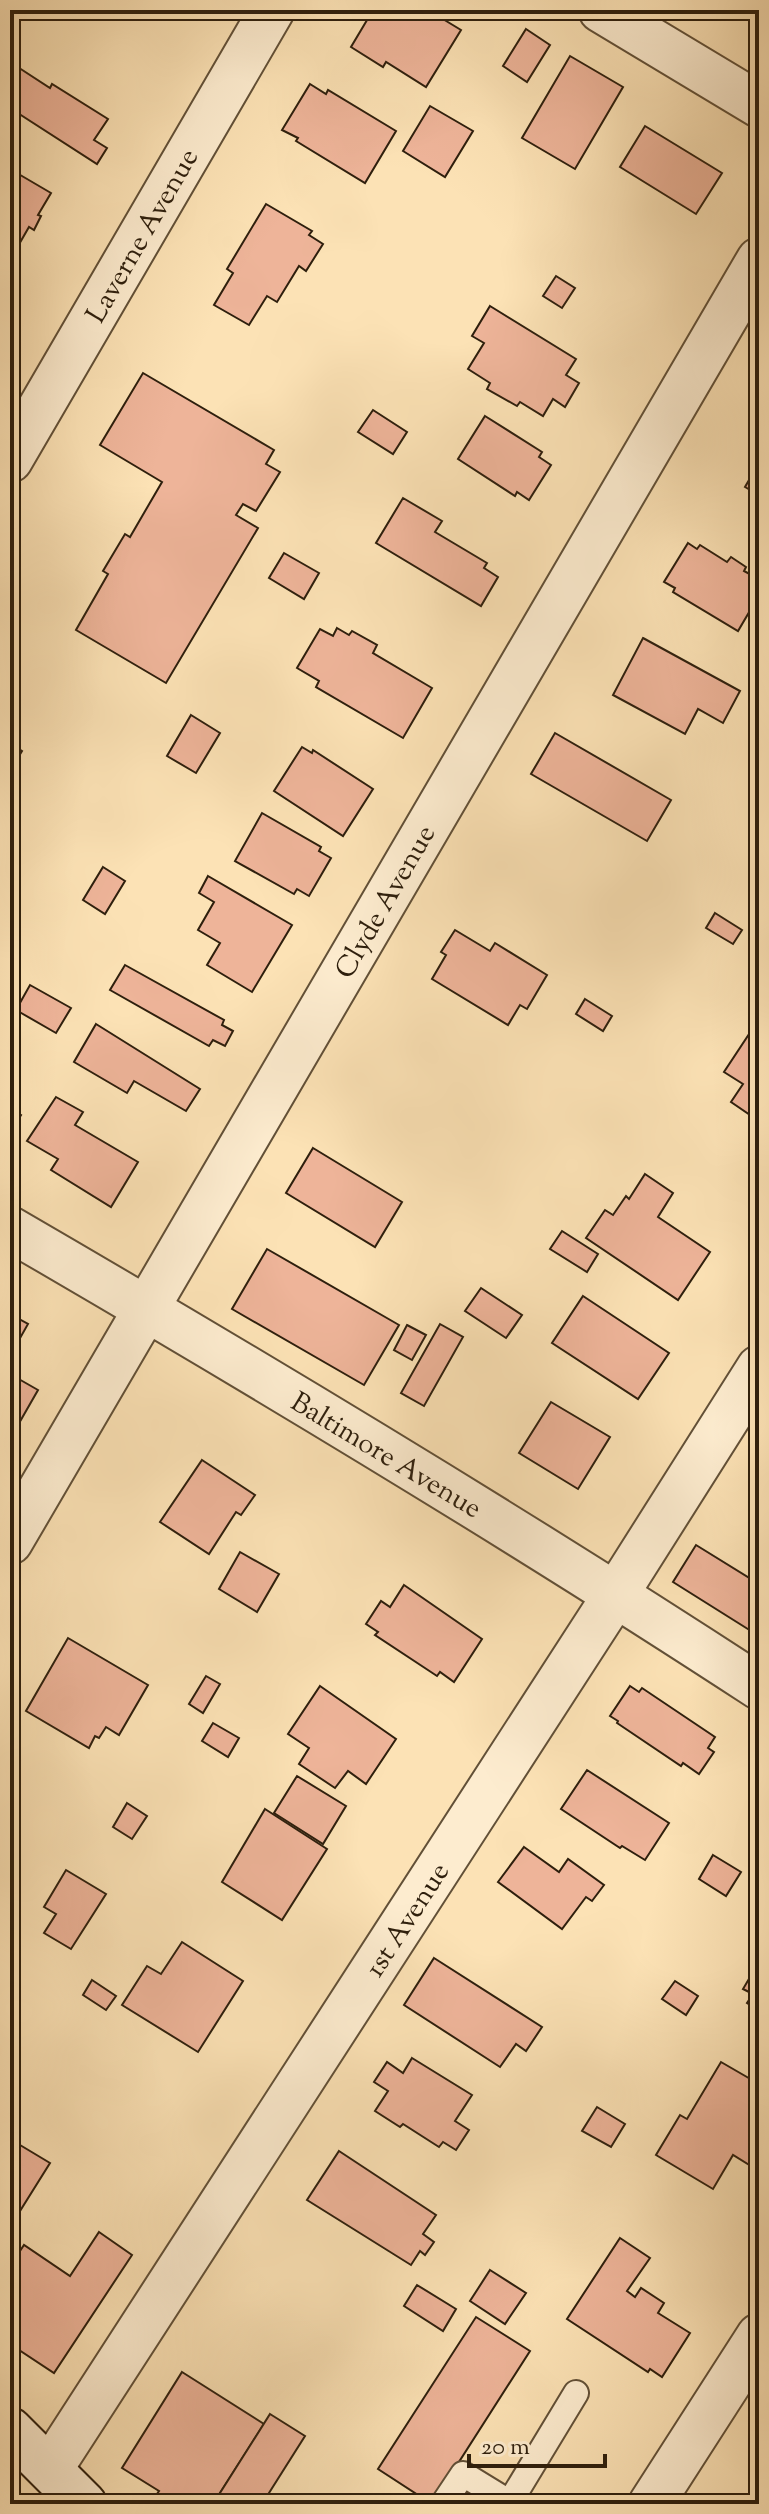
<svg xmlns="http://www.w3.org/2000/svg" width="769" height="2514" viewBox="0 0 769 2514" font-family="'Sorts Mill Goudy',serif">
  <rect width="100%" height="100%" fill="#fce2b5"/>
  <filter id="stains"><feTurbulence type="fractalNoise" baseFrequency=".0025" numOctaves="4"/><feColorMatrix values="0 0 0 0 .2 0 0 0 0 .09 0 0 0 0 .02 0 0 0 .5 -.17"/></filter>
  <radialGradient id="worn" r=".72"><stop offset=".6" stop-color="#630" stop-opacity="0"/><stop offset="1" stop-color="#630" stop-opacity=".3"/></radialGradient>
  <!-- building -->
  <g fill="#eeb499" stroke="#2e1f0d" stroke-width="2">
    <polygon points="373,10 428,10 461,30 426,87 386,62 383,67 351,47"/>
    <polygon points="526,29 550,45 527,82 503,66"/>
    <polygon points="570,56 623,87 575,169 522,138"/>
    <polygon points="10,62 50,88 52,84 108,119 94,140 107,148 97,164 10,108"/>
    <polygon points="310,84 326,94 328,90 396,131 365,183 296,141 298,138 282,130"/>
    <polygon points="430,106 473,131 445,177 403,151"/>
    <polygon points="645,126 722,173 696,214 620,167"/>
    <polygon points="10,169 51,193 38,215 41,216 34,230 29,227 18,246 10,241"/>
    <polygon points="266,204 312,231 309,235 323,244 306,271 299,266 277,302 267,296 249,325 214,305 233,273 227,269"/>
    <polygon points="556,276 575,288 562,308 543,296"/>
    <polygon points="490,306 576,359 566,375 579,383 565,407 553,399 543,416 520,402 517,406 487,389 490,383 468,369 484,343 472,336"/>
    <polygon points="143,373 274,450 266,464 280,472 256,511 243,504 236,515 258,528 166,683 76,630 108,574 103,571 125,534 130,537 162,482 100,445"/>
    <polygon points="373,410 407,432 393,454 358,432"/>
    <polygon points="485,416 542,452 539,457 551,465 529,500 517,492 515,496 458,459"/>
    <polygon points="759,463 759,495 745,487"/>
    <polygon points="403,498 442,521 435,532 487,563 484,568 498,577 481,606 376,543"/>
    <polygon points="688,543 697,549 700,545 727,562 731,557 746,567 744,571 759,579 759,614 751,609 738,631 673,592 675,588 664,582"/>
    <polygon points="284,553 319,573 304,599 269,578"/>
    <polygon points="337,628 349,635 352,631 377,645 373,653 432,688 403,738 316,687 319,681 297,668 320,629 333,636"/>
    <polygon points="643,638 740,691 723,723 698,709 685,734 613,695"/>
    <polygon points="191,715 220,733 196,773 167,756"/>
    <polygon points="555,733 671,800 647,841 531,774"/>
    <polygon points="10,743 22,751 10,771"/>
    <polygon points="302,747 312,753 313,750 373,789 343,836 274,791"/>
    <polygon points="262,813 321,847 319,851 331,858 309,896 297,889 294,894 235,861"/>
    <polygon points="103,867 125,881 105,914 83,900"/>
    <polygon points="208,876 292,925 252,992 207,965 220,943 198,930 214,902 199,893"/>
    <polygon points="715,913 742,930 733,944 706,928"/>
    <polygon points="455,930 490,951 495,943 547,975 527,1009 520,1005 508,1025 432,979 446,955 441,952"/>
    <polygon points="125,965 224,1020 222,1025 233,1031 225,1046 213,1040 209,1046 110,990"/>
    <polygon points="30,985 71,1008 56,1033 16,1010"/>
    <polygon points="585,999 612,1016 603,1031 576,1014"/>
    <polygon points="759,1019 759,1114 756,1119 731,1102 743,1084 724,1072"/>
    <polygon points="96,1024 200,1089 186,1111 134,1081 127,1093 74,1062"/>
    <polygon points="56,1097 83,1112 75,1125 138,1162 111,1207 51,1170 58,1159 27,1141"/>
    <polygon points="10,1108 21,1115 10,1133"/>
    <polygon points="313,1148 402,1202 375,1247 286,1193"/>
    <polygon points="645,1174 673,1193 658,1217 710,1252 678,1300 586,1238 605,1210 613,1215 626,1196 629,1199"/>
    <polygon points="562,1231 598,1254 587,1272 550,1249"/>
    <polygon points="267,1249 399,1325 364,1385 232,1309"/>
    <polygon points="481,1288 522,1315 506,1338 465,1311"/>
    <polygon points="583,1296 669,1353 638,1399 552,1343"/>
    <polygon points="10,1314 28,1324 10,1356"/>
    <polygon points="440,1324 463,1337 424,1406 401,1393"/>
    <polygon points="407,1325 426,1335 412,1360 394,1350"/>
    <polygon points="10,1374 38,1390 10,1439"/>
    <polygon points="551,1402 610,1437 578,1489 519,1453"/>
    <polygon points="202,1460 255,1495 241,1515 236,1512 209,1554 160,1522"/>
    <polygon points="696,1545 756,1582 759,1577 759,1636 673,1582"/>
    <polygon points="240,1552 279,1574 257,1612 219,1589"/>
    <polygon points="404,1585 482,1639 454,1682 440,1672 437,1676 375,1635 378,1632 366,1624 381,1601 390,1607"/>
    <polygon points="68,1638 148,1685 119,1735 106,1727 99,1738 95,1736 89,1748 26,1711"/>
    <polygon points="206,1676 220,1684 203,1713 189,1704"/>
    <polygon points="320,1686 396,1739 366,1784 348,1771 335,1788 299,1764 309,1748 288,1734"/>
    <polygon points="630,1686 639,1692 642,1688 715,1737 708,1748 714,1752 699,1774 683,1763 681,1766 617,1723 618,1721 610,1716"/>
    <polygon points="213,1723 239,1738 228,1757 202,1741"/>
    <polygon points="587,1770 669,1823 645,1860 622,1846 620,1848 561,1809"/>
    <polygon points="297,1776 346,1806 323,1844 274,1813"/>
    <polygon points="127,1803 147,1816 132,1839 113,1827"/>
    <polygon points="265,1809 327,1849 282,1920 222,1882"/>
    <polygon points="524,1847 559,1872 568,1859 604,1885 592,1901 586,1897 562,1929 498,1882"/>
    <polygon points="713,1855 741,1872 726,1896 699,1879"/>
    <polygon points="66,1870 106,1894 71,1949 44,1933 56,1914 44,1907"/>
    <polygon points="182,1942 243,1981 198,2052 122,2005 147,1966 161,1974"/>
    <polygon points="434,1958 542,2027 526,2051 516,2044 500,2067 404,2005"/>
    <polygon points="759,1962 759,2011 747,2003 753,1994 743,1989"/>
    <polygon points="92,1980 116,1996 106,2010 83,1995"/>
    <polygon points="675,1981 698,1996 686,2015 662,1999"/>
    <polygon points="412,2058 472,2095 455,2121 469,2130 456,2150 443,2142 439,2147 403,2124 400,2127 375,2111 388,2091 374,2082 387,2062 403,2073"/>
    <polygon points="721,2062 759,2084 759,2171 733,2155 713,2189 656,2155 680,2115 687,2119"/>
    <polygon points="597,2107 625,2124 611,2147 582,2131"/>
    <polygon points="15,2142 50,2163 10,2227 10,2151"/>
    <polygon points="339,2151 436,2215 423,2234 434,2242 425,2255 420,2251 411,2265 307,2200"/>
    <polygon points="99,2232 132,2255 54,2373 10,2344 10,2266 24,2245 70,2276"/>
    <polygon points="620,2238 650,2258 627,2291 635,2297 641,2288 664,2303 658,2313 690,2333 662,2377 650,2369 648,2372 567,2319"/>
    <polygon points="490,2270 526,2293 505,2324 470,2301"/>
    <polygon points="417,2285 456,2309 443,2331 404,2306"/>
    <polygon points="476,2317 530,2351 432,2504 378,2469"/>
    <polygon points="182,2372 264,2424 213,2504 156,2504 152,2501 159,2491 122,2468"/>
    <polygon points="270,2414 305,2436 262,2504 213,2504"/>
  </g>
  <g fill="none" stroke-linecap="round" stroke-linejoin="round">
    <!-- lane casing -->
    <g stroke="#625037" stroke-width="28">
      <g id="lane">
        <polyline points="510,2502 576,2393"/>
        <polyline points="443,2504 463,2474 512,2504"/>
      </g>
    </g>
    <!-- street casing -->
    <g stroke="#625037" stroke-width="48">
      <g id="street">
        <polyline points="601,10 759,105"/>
        <polyline points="10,460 272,10"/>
        <path d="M10,1229c253,147 504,298 749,458"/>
        <polyline points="10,1542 759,260"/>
        <polyline points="50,2469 616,1594 759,1368"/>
        <polyline points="651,2504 759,2336"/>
      </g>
    </g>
    <!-- secondary casing -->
    <g stroke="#2e1f0d" stroke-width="48">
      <polyline id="secondary" points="10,2430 84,2504"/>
    </g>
    <!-- lane -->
    <use href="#lane" stroke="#fdeccf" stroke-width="24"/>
    <!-- street -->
    <use href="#street" stroke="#fdeccf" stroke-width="44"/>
    <!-- secondary -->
    <use href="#secondary" stroke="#fdeccf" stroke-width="44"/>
  </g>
  <g text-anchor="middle" stroke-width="7" stroke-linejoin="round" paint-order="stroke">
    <!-- street labels -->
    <g font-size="28" fill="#2e1f0d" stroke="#fdeccf">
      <text transform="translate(141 235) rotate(-60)" y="10">Laverne Avenue</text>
      <text transform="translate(384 901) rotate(-60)" y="10">Clyde Avenue</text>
      <text transform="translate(387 1454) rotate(31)" y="10">Baltimore Avenue</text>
      <text transform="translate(406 1919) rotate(-57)" y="10">1st Avenue</text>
    </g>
  </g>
  <!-- margin -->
  <rect width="769" height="2514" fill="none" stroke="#fce2b5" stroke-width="40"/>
  <rect x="12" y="12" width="745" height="2490" fill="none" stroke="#2e1f0d" stroke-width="4"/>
  <rect x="20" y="20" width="729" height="2474" fill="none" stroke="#2e1f0d" stroke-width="2"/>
  <!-- scale -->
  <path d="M469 2454v12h136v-12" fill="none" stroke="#2e1f0d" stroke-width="4"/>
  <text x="481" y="2454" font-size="24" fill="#2e1f0d" stroke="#fdeccf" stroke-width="6" paint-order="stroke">20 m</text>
  <rect width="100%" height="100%" filter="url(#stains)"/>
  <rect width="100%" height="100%" fill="url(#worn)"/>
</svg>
